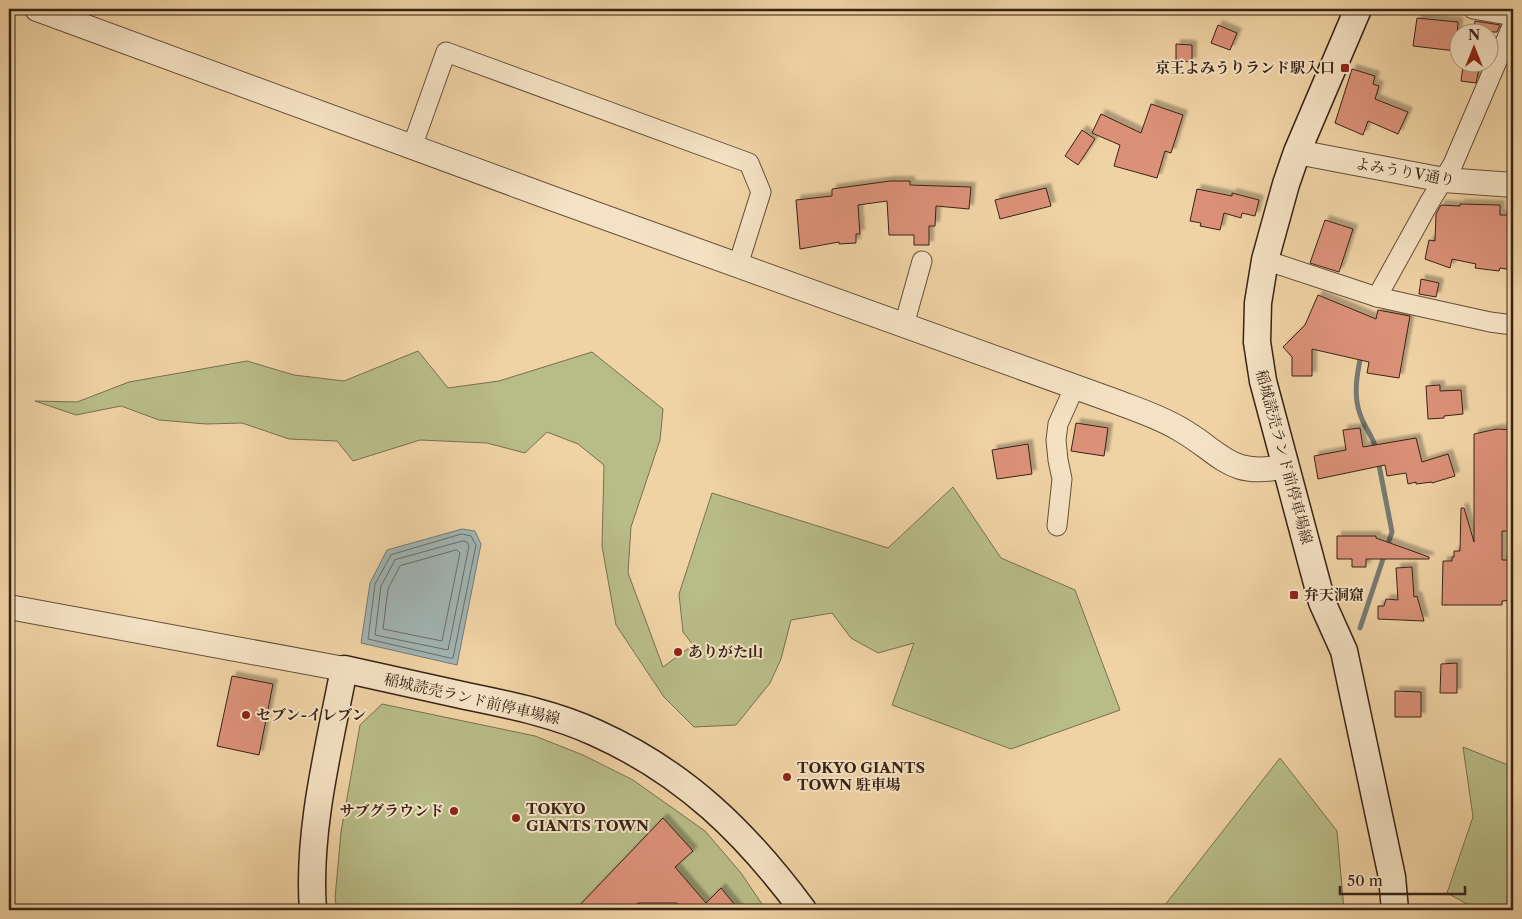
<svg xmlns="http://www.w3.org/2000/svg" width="1522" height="919" viewBox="0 0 1522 919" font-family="'Libre Caslon Text','Noto Serif JP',serif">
  <defs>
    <filter id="shadow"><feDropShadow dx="4.5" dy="-4.5" stdDeviation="1" flood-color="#0004"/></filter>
  </defs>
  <rect width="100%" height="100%" fill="#f0d3a5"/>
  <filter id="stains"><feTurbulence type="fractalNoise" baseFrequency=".004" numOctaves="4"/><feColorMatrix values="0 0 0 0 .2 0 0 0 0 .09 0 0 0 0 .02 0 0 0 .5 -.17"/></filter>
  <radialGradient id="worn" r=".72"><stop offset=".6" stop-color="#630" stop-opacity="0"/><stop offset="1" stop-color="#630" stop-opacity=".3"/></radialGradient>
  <!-- green -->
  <g fill="#b8bc87" stroke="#78704e">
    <polygon points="418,351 448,388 499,381 592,352 663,409 660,440 631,527 628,573 663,667 693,645 683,632 679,594 712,493 888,548 953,487 1001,558 1075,590 1120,710 1011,749 892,705 914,643 878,653 851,638 832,613 791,620 781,659 770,683 736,725 694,727 664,697 616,625 602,546 604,465 578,444 547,432 525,453 487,443 420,440 353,461 337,441 289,439 242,423 206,424 159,420 121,406 76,415 35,401 77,402 129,382 247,361 294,375 344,381"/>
    <polygon points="382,704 535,736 583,755 633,780 705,831 741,873 766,910 337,910 335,898 341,832 360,725"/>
    <polygon points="1463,747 1513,767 1513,910 1478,910 1447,893 1473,817"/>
    <polygon points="1280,758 1337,831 1344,910 1161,910"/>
  </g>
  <!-- water -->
  <polygon fill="#a0b4b3" stroke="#767a74" points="462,529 475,531 481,544 457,665 361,643 370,583 387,550"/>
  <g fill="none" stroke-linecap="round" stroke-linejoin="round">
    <!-- shore -->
    <g stroke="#6c6c64" stroke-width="1">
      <polygon points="462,534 471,536 476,545 453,658 450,658 368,639 375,584 391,555"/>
      <polygon points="463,541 467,542 469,546 448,650 375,635 381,586 395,560"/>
      <polygon points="457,550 460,553 442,641 383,629 388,589 400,566"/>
    </g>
    <!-- stream -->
    <g stroke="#767a74" stroke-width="5">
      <path d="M1361,355c-4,19 -8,40 -1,59 4,13 13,22 16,35"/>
      <polyline points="1360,628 1392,532 1378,460"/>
    </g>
  </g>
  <!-- building -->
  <g fill="#db9178" stroke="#372316" filter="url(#shadow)">
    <polygon points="1417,18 1458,22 1456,51 1413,46"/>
    <polygon points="1475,21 1500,25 1497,32 1473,32"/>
    <polygon points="1218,25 1237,33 1230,50 1211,43"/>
    <polygon points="1176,44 1192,45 1192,62 1176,61"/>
    <polygon points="1463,66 1479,69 1476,83 1461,81"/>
    <polygon points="1352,69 1375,76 1373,84 1379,86 1375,99 1408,112 1398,134 1368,121 1363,135 1335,123"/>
    <polygon points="1151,104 1183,115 1171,153 1165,151 1157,178 1114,166 1120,145 1092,133 1101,114 1141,133"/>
    <polygon points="1082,130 1095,139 1078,165 1065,156"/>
    <polygon points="890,181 910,181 910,185 971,187 969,209 936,206 935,226 929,226 929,245 914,245 914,235 889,235 887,201 858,205 860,234 856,234 856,243 839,244 839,242 800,249 796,200 832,196 832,189"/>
    <polygon points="1046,188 1051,206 1000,219 995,200"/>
    <polygon points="1197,189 1232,196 1232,193 1259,200 1255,216 1242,213 1241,218 1224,213 1220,230 1200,226 1201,223 1190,221"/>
    <polygon points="1460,204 1500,205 1500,215 1513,215 1513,270 1500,268 1499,271 1475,268 1476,264 1452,259 1450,268 1425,259 1429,240 1435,241 1436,214 1441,205 1460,206"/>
    <polygon points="1325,220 1353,229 1339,272 1310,263"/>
    <polygon points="1421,279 1439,283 1436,297 1419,294"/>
    <polygon points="1318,295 1376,319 1378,310 1410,316 1399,378 1367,373 1369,362 1312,349 1312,376 1292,376 1292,357 1283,347 1305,325"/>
    <polygon points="1440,385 1440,391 1461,390 1463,414 1444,416 1444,418 1428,419 1426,386"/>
    <polygon points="1076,423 1108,428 1104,456 1071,451"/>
    <polygon points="1360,428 1363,447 1416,438 1422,462 1448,454 1455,476 1432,483 1432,482 1416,484 1416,482 1408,484 1406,473 1387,476 1385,465 1318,479 1314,456 1346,450 1343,430"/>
    <polygon points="1497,429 1513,430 1513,531 1502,531 1502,560 1509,560 1509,569 1513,569 1513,600 1502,601 1502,605 1442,605 1443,561 1452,561 1452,557 1454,557 1454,551 1460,551 1461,508 1464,508 1474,542 1474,434"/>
    <polygon points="1028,444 1032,474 997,479 992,450"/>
    <polygon points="1337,536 1376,536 1376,538 1429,557 1429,559 1366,559 1366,567 1352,567 1352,559 1337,559"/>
    <polygon points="1412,567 1414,597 1417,596 1424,621 1378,619 1378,606 1384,606 1386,599 1398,600 1396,568"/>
    <polygon points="1457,663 1457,693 1440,693 1441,664"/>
    <polygon points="232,676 273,684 259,755 217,746"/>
    <polygon points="1395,691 1421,692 1421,717 1395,717"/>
    <polygon points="663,818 693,851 675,867 706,903 721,888 739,910 683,910 677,903 638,903 630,910 575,910"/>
  </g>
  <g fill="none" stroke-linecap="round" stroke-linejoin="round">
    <!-- minor casing -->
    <g stroke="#654f3a" stroke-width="21">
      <g id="minor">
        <polyline points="1473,9 1513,16"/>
        <polyline points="412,147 446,52 749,163 761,192 738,265"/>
        <polyline points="1265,260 1377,297 1490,322 1513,325"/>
        <polyline points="1377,297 1429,203 1453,164 1513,24"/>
        <polyline points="904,325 922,261"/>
        <polyline points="1057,526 1062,479 1058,460 1056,440 1058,424 1075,386"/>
      </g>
    </g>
    <!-- tertiary casing -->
    <g stroke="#654f3a" stroke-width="26">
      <g id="tertiary">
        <path d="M37,9l517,190 563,203c21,8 42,15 61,26 45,25 50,51 108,38"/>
        <polyline points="1297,152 1444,180 1513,185"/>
        <polyline points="9,607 344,669"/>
      </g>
    </g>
    <!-- secondary casing -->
    <g stroke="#372316" stroke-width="29">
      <g id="secondary">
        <polyline points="1358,9 1297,152 1286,184 1265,260 1258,303 1257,342 1263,381 1322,602 1344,651 1392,877 1395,910"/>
        <path d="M313,910c-6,-78 16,-163 31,-241 40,9 81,18 122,27 44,9 89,18 130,37 89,40 150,100 207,177"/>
      </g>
    </g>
    <!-- minor -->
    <use href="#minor" stroke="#f5e2c4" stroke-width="19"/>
    <!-- tertiary -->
    <use href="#tertiary" stroke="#f5e2c4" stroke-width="24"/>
    <!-- secondary -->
    <use href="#secondary" stroke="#f5e2c4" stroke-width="26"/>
  </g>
  <!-- markers -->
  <g fill="#8f2418" stroke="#f5e2c4" stroke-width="2">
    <rect x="1340" y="63" width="10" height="10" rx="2.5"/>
    <rect x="1289" y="590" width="10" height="10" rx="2.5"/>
    <circle cx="678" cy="652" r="5"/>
    <circle cx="246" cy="715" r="5"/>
    <circle cx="787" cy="777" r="5"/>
    <circle cx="454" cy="811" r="5"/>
    <circle cx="516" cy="818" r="5"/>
  </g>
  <g text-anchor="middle" stroke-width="4" stroke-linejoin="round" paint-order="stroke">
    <!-- poi labels -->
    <g font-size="15" font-weight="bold" fill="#372316" stroke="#f5e2c4" text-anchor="start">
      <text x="1335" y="73" text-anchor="end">京王よみうりランド駅入口</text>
      <text x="1304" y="600">弁天洞窟</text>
      <text x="688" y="657">ありがた山</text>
      <text x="256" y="720">セブン-イレブン</text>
      <text x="797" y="773">TOKYO GIANTS<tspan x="797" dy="17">TOWN 駐車場</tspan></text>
      <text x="526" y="814">TOKYO<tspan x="526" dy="17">GIANTS TOWN</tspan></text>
      <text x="444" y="816" text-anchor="end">サブグラウンド</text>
    </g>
    <!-- street labels -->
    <g font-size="15" fill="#372316" stroke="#f5e2c4">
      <text transform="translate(1405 172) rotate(10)" y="5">よみうりV通り</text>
      <text transform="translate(1284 457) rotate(75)" y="5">稲城読売ランド前停車場線</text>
      <text transform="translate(472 699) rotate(13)" y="5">稲城読売ランド前停車場線</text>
    </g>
  </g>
  <!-- margin -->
  <rect width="1522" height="919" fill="none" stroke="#f0d3a5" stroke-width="30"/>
  <rect x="10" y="10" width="1502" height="899" fill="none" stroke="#372316" stroke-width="2.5"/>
  <rect x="15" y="15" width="1492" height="889" fill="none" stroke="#372316"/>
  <!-- north arrow -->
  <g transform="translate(1474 48)"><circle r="24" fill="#f5e2c4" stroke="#a9967e"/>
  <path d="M0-4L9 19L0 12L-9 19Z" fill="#8f2418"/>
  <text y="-8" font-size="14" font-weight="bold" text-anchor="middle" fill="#372316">N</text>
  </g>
  <!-- scale -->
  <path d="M1340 886v8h125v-8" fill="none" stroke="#372316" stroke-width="2.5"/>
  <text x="1347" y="886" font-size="15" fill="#372316" stroke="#f5e2c4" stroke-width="4" paint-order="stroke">50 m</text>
  <rect width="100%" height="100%" filter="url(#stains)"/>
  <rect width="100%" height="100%" fill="url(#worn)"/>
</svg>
